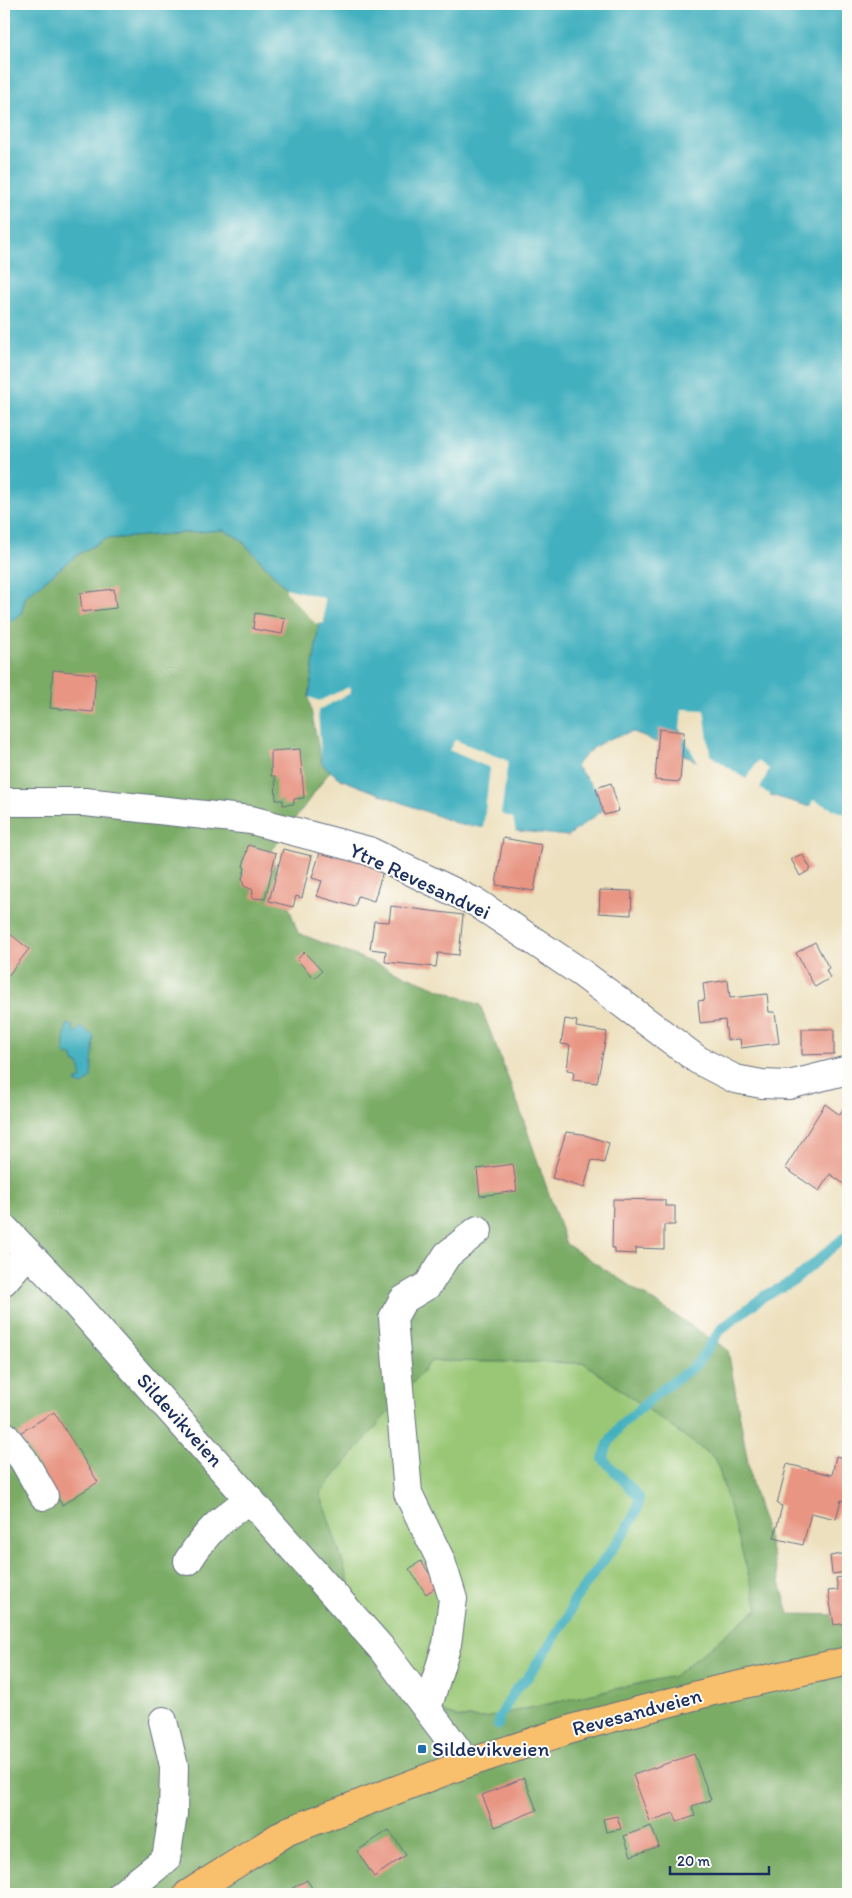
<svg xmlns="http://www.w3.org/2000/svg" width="852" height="1898" viewBox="0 0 852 1898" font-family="Itim,sans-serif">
  <rect width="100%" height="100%" fill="#fdfcf7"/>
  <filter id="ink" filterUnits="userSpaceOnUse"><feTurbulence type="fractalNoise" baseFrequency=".02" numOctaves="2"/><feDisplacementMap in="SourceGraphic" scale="10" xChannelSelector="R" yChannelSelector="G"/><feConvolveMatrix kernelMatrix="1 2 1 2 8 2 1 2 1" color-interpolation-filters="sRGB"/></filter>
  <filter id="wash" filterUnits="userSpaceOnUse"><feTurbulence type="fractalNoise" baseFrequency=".0096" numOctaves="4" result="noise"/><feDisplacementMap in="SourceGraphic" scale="20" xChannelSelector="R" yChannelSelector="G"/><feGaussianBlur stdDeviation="1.12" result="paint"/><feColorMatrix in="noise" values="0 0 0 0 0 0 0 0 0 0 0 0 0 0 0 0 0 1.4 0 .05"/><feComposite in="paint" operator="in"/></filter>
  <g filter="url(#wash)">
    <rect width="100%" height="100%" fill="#ede0be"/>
    <!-- green -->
    <polygon fill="#99c775" stroke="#5a7b6a" points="431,1361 584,1363 716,1459 759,1608 674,1676 485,1718 460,1718 430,1707 367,1637 320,1493"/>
    <!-- forest -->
    <path fill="#7aac66" stroke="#4a6e62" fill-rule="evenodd" d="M224,530l16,9 79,84 -10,74 13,67 8,7 -60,82 28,80 182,72 38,99 48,140 162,106 23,130 38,134 59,1v279h-844v-1269l17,-11 5,-18 51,-41 28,-16zM431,1361l153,2 132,96 42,150 -84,67 -189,42h-25l-30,-11 -63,-70 -47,-144z"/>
    <!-- water -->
    <g fill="#42b0bf" stroke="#2e708e">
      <path d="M4,4h844v814l-81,-24 -133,-62c-24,4 -44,14 -58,34l19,23 7,22 -34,25 -107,-11 -121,-46 -18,-15 -13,-67 10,-74 -79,-84 -16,-9 -119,9 -28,16 -51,41 -5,18 -17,11z"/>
      <polygon points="67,1024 73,1026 73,1030 76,1033 81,1027 94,1036 91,1078 83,1085 76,1084 76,1080 82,1079 79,1064 75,1063 72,1055 67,1056 64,1051 64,1040"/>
    </g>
    <!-- pier -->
    <g fill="#ede0be">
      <polygon points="286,588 324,598 324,623 316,624 286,592"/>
      <polygon points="349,687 351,693 318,710 321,758 309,697 319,701"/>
      <polygon points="682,709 704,710 710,755 746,779 758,761 769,769 760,789 770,794 770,797 708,769 697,762 680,729"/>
      <polygon points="455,740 508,761 501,814 513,818 516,833 483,830 490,768 449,750"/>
      <polygon points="813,800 844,814 848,806 848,821 809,809"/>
    </g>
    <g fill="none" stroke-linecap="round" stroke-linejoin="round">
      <!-- stream -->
      <polyline stroke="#42b0bf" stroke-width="10" points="498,1725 499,1718 515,1690 528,1677 568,1617 573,1602 624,1533 638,1508 639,1497 603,1459 608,1444 620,1426 659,1392 696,1365 721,1329 764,1296 794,1281 848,1234"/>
    </g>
    <g id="blocks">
      <!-- building -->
      <g fill="#e89583">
        <polygon points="114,589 116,608 82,612 80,593"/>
        <polygon points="255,613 285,618 282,634 253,629"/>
        <polygon points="53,670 96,674 93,712 50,708"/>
        <polygon points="659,729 684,732 680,782 655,780"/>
        <polygon points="300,749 304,798 294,799 294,804 283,805 283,800 276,800 275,776 271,776 271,751"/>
        <polygon points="611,783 619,811 604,815 596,788"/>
        <polygon points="503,838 542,845 534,891 496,885"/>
        <polygon points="324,839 385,864 374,901 358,896 355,907 317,896 322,881 312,878"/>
        <polygon points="248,845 276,853 265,899 252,898 253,890 244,886 242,879 245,868 243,867"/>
        <polygon points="283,849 312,856 302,898 296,896 293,907 269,901"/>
        <polygon points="802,854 811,869 800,876 791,859"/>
        <polygon points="600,890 632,891 631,915 599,913"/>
        <polygon points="391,906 463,915 459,955 438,953 436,967 385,962 386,951 370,949 374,921 389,922"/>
        <polygon points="4,929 29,949 4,981"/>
        <polygon points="815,942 829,968 826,970 830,978 815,987 796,953"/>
        <polygon points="304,952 322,971 314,978 297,960"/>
        <polygon points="728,980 730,998 767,994 769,1012 775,1012 779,1043 741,1048 740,1039 727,1040 725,1020 700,1023 698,1001 705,1000 703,984"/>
        <polygon points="565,1019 577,1021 576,1027 607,1032 597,1083 573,1080 574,1071 567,1070 570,1045 561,1044"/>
        <polygon points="802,1029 834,1029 834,1054 802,1055"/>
        <polygon points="825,1104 840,1115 844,1107 848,1109 848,1177 844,1184 830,1174 819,1191 785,1168"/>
        <polygon points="566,1132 582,1134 609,1143 604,1163 592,1160 584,1188 552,1178"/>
        <polygon points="513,1164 517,1191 480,1196 477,1169"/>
        <polygon points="613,1199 665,1200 665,1206 675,1206 675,1225 664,1225 664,1249 636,1248 636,1254 614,1253 614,1248 612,1248"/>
        <polygon points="54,1412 98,1482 62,1505 18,1434"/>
        <polygon points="836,1456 848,1459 848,1496 847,1502 841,1500 836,1519 811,1513 803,1545 774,1538 782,1506 777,1504 787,1464 832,1475"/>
        <polygon points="848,1553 848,1572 832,1574 830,1556"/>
        <polygon points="421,1561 438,1586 426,1594 409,1569"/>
        <polygon points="848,1576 848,1623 834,1625 828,1591 838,1590 836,1578"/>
        <polygon points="694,1754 711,1800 692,1806 695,1816 677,1822 674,1813 650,1821 633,1775"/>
        <polygon points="524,1778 537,1810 495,1827 482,1795"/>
        <polygon points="617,1816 621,1829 606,1832 603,1819"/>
        <polygon points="651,1826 659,1846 631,1856 624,1836"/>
        <polygon points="389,1830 406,1855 374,1877 357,1851"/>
        <polygon points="307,1880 316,1894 282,1894"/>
      </g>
    </g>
  </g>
  <g filter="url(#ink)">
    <use href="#blocks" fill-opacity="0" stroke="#646d80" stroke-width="1"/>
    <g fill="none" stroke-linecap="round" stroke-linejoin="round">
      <!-- minor casing -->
      <g stroke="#646d80" stroke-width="30">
        <g id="minor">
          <polyline points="4,802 85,802 251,820 369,851 477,903 580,972 698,1060 735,1079 762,1084 789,1085 848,1070"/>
          <polyline points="4,1228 60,1286 382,1649 457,1749 462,1765"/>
          <polyline points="4,1281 28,1253"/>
          <polyline points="4,1435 23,1459 44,1496"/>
          <path d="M188,1561c19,-30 33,-42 62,-62"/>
          <polyline points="427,1709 447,1644 453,1599 441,1561 408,1493 393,1318 403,1300 428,1285 447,1255 478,1230"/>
          <polyline points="122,1894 166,1859 173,1814 174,1766 163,1721"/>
        </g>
      </g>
      <!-- major casing -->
      <g stroke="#646d80" stroke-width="30">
        <polyline id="major" points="188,1894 288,1831 462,1765 578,1727 713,1691 848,1661"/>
      </g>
      <!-- minor -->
      <use href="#minor" stroke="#fff" stroke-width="28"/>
      <!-- major -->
      <use href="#major" stroke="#f8bf6c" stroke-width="28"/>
    </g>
  </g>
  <!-- markers -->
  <rect fill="#1f6fb2" stroke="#fdfcf7" stroke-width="2" x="417" y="1744" width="10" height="10" rx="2.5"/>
  <g text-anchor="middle" stroke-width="4" stroke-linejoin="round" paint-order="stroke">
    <!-- street labels -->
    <g font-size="21" fill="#1b2f5e" stroke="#fdfcf7">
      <text transform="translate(420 881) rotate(25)" y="7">Ytre Revesandvei</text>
      <text transform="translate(180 1420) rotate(48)" y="7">Sildevikveien</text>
      <text transform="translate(637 1712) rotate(-15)" y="7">Revesandveien</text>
    </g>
    <!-- poi labels -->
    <g font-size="21" fill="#1b2f5e" stroke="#fdfcf7" text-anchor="start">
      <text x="432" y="1756">Sildevikveien</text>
    </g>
  </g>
  <!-- margin -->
  <rect width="852" height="1898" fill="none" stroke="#fdfcf7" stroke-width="20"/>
  <!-- scale -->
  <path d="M670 1866v8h99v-8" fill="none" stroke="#1b2f5e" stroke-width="2.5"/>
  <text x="677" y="1866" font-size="15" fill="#1b2f5e" stroke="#fdfcf7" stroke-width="4" paint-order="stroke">20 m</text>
</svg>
